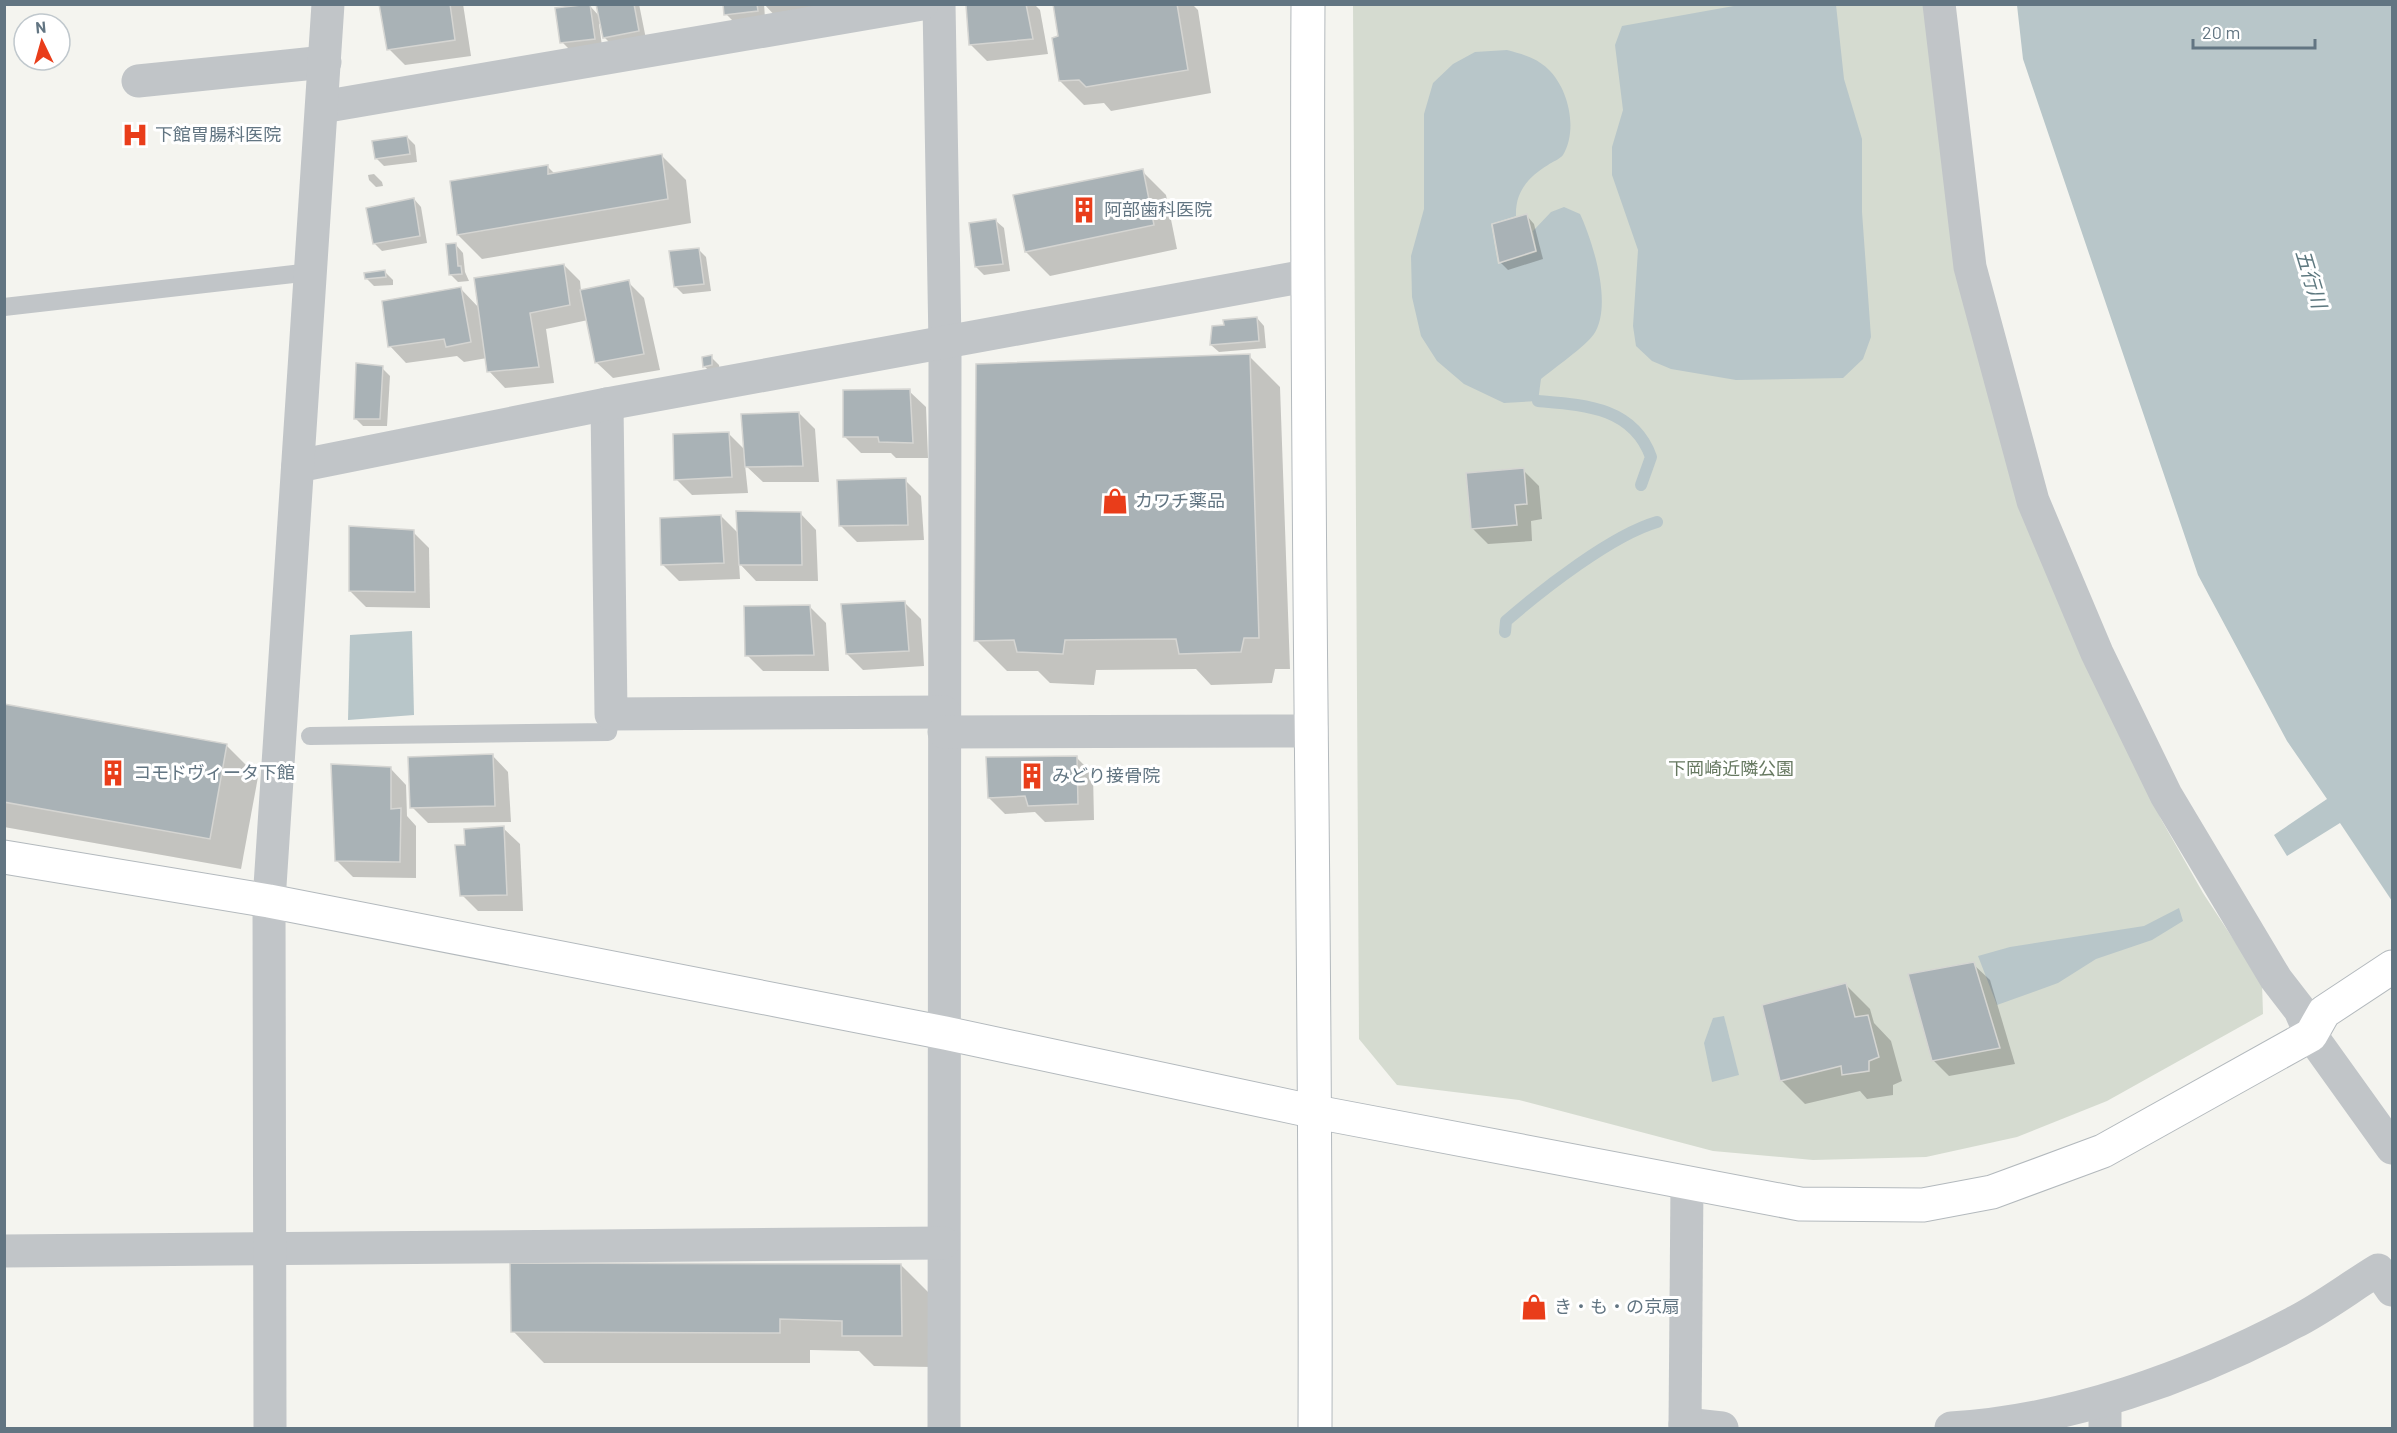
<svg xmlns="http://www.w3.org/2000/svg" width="2397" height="1433" viewBox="0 0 2397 1433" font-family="Barlow,'Noto Sans JP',sans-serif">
  <rect width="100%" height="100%" fill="#f4f4ef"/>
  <!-- green -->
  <polygon fill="#d5dbd0" points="1353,5 1927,5 2017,491 2161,819 2203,893 2262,983 2263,1014 2107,1101 2017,1137 1926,1157 1813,1160 1713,1151 1519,1100 1397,1085 1359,1039"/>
  <!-- water -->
  <g fill="#b8c6c9">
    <polygon points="1745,4 1836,5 1844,79 1862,139 1862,212 1871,337 1863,359 1843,378 1736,380 1671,369 1652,361 1636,346 1633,326 1638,250 1612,175 1612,147 1623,110 1615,45 1622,26"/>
    <polygon points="2017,5 2392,5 2392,901 2340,823 2287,856 2274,835 2327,799 2287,741 2198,575 2023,59"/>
    <path d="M1507,50c15,4 30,8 41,19 21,20 30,61 15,86 -3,4 -11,7 -15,10 -20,12 -33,27 -32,51l-25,8 7,40 39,-12 -4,-21 18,-19 13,-5 16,7c13,28 33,91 14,120 -8,12 -41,35 -53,45l-3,22 -34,2 -40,-19 -27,-23 -16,-25 -9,-39 -1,-41 13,-47v-95l9,-31 20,-19 22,-12z"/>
    <polygon points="412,631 414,715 348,720 350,635"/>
    <polygon points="2179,908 2183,921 2152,940 2096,959 2058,983 1997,1005 1978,956 2010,947 2144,926"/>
    <polygon points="1724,1016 1739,1075 1712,1082 1704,1043 1713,1018"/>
  </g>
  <!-- shadow -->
  <g fill="#0003">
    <polygon points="381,4 463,4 471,56 405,65 389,49"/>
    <polygon points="598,4 639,4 646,39 612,45 604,37 602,23 599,24 602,46 570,50 562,42 590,6 600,17"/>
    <polygon points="725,4 764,4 765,18 734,22 726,14"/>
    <polygon points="764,4 843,4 780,21"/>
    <polygon points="973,4 1034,4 1040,10 1048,54 987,61 971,45 967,6"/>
    <polygon points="1054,4 1192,4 1198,10 1211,93 1111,111 1104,103 1084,105 1060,81 1060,38"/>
    <polygon points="407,137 415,145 417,162 384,166 376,158"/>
    <polygon points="662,156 686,180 691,223 482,259 458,235 548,167 555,174"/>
    <polygon points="1142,171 1166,195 1177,249 1050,276 1026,252"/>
    <polygon points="374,174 382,182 383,186 376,187 369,180 368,175"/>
    <polygon points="414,199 421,207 427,243 382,251 374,243"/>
    <polygon points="1527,216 1534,224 1543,259 1508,270 1500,262"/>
    <polygon points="996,221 1004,228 1010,271 984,275 976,267"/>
    <polygon points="456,245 463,253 465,272 469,281 458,282 450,274"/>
    <polygon points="698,249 706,257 711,291 683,294 675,286"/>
    <polygon points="564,265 580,281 581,291 628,282 644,298 660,370 613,378 596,362 588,320 546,329 554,383 505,388 489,371 487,358 464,362 457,356 406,363 390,346 461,289 480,309"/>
    <polygon points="385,272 393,280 393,285 374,286 366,278"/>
    <polygon points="1257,318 1264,326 1266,348 1219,352 1211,345 1211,335"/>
    <polygon points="1249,356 1280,387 1290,669 1275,669 1272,683 1211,685 1196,669 1096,670 1094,685 1050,683 1038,671 1007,671 976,640"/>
    <polygon points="711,357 719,365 720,373 713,374 705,367 704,358"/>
    <polygon points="382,368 390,376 387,426 363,426 355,418"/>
    <polygon points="909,391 926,407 928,458 896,458 891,453 861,453 845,437"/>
    <polygon points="799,413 815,429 819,482 763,482 745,465 748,493 692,495 676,479 728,433 746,451"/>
    <polygon points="1523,470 1539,486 1542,519 1531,521 1532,541 1488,544 1472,528"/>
    <polygon points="905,480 921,496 924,540 857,542 840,525"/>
    <polygon points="800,513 816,530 818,581 756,581 739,563 740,579 679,581 663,565 721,516 739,534"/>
    <polygon points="413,532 429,548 430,608 366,607 350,591"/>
    <polygon points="905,603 921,619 924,666 863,670 847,654"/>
    <polygon points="810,607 826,623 829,671 763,671 747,655"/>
    <polygon points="4,706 226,745 258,777 241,869 4,827"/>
    <polygon points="492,755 508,772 511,822 428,823 412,807"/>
    <polygon points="1077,758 1093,774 1094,820 1045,822 1035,812 1005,814 989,798"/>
    <polygon points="390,768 406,785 407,816 416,826 416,878 353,877 337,861"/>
    <polygon points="503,828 520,844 523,911 478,911 462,895 466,846"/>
    <polygon points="1973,964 1990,980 2015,1064 1949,1076 1933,1060"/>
    <polygon points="1846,985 1870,1009 1874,1023 1891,1041 1902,1081 1893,1085 1893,1095 1867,1099 1860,1091 1805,1104 1781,1080"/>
    <polygon points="901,1265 932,1296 932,1367 874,1366 859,1351 810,1350 810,1363 544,1363 513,1331"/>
  </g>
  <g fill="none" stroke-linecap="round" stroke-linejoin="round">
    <!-- stream -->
    <g stroke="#b8c6c9" stroke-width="12">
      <path d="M1538,401c46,4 95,6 113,56l-10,28"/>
      <path d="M1505,632l1,-11c37,-32 106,-86 151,-99"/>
    </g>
  </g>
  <!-- building -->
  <g fill="#a9b2b6" stroke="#d5d5d2" stroke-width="1.5">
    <polygon points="379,4 450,4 455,40 387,50"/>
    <polygon points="590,4 595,39 560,43 555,8"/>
    <polygon points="596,4 634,4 639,31 603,38"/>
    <polygon points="723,4 757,4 758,11 724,15"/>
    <polygon points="1026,4 1033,39 969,45 966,5"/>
    <polygon points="1053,4 1177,4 1188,70 1086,87 1079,80 1059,81 1052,38 1058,36"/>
    <polygon points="407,136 410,154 375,159 372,141"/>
    <polygon points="662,154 668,199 457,235 450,181 548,165 548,174"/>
    <polygon points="1143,169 1154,225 1025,252 1013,195"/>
    <polygon points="414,198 420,236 373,244 366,208"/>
    <polygon points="1527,214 1536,251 1499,263 1492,224"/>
    <polygon points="996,219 1003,264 975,267 969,223"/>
    <polygon points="456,243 458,266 461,266 462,274 449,275 446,244"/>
    <polygon points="699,248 704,284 674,287 669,251"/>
    <polygon points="564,264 570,305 530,313 539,367 487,372 474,278"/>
    <polygon points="385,270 386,277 365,279 364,273"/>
    <polygon points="629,280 644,354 595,363 580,290"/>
    <polygon points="461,287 471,342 446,347 444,339 388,347 382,301"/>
    <polygon points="1257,317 1259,341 1210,345 1212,326 1224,325 1223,320"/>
    <polygon points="1250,354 1259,638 1244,638 1241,652 1179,654 1176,639 1065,640 1063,654 1017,652 1014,640 974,641 976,364"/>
    <polygon points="712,355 712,365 703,367 702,357"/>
    <polygon points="356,363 383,366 380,419 354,419"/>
    <polygon points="910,389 913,443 879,442 878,437 843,437 843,390"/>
    <polygon points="799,412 803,466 745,467 741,414"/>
    <polygon points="729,432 732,477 674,480 673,434"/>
    <polygon points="1524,468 1527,504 1515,505 1517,525 1471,529 1466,473"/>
    <polygon points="906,478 908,525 839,526 837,480"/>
    <polygon points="736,511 801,512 802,565 739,565"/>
    <polygon points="721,515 724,563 661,565 660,518"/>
    <polygon points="349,526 414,530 415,592 349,591"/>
    <polygon points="905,601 909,651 846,654 841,604"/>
    <polygon points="810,605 814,655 745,656 744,606"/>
    <polygon points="4,704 227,744 210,839 4,802"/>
    <polygon points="493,754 495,806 410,808 408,757"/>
    <polygon points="1077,756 1078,804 1028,806 1025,796 988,798 986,757"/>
    <polygon points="331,764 391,767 391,809 401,808 400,862 335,861"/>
    <polygon points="504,826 507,895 460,896 455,845 465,845 464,829"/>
    <polygon points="1974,962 2000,1048 1932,1061 1908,974"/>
    <polygon points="1846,983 1855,1017 1868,1015 1879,1057 1869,1061 1869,1071 1842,1075 1841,1066 1780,1081 1762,1005"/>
    <polygon points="510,1263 901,1264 902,1336 842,1336 842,1321 780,1319 780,1333 511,1332"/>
  </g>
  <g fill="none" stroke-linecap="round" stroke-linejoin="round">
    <!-- secondary casing -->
    <g stroke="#b3b9bd" stroke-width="35">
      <g id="secondary">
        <path d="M1308,4c-3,475 9,950 7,1424"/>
        <polyline points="4,857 269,901 945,1033 1316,1112 1800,1204 1923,1205 1992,1192 2103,1151 2311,1035 2324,1012 2392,967"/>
      </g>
    </g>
    <!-- lane -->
    <g stroke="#c1c5c8" stroke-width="18">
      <polyline points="4,307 311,272"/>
      <polyline points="310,736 608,732 611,714"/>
    </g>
    <!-- street -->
    <g stroke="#c1c5c8" stroke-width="33">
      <polyline points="939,4 945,344 944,1428"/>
      <polyline points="1939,4 1970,267 2033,501 2097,653 2166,795 2276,979 2300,1010 2311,1035 2392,1148"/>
      <polyline points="138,81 325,62"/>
      <polyline points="322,107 922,4"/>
      <polyline points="607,404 611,714 944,712"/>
      <polyline points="298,466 607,404 1306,276"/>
      <polyline points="944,732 1312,731"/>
      <polyline points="4,1251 943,1243"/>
      <polyline points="2105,1401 2105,1428"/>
      <polyline points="1685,1424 1722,1428"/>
      <polyline points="270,1428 269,901 328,4"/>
      <polyline points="1685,1428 1687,1183"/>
      <path d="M1951,1428c117,-7 239,-51 342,-105 30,-15 57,-36 85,-53l14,20"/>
    </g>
    <!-- secondary -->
    <use href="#secondary" stroke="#fff" stroke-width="33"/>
  </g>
  <!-- icons -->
  <defs>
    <g id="hospital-bare" transform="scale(2.07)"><path d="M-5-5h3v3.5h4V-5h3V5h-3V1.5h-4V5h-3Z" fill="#e93d1a" stroke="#fff" stroke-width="2.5" paint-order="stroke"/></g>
    <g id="building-bare" transform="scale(2.07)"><path d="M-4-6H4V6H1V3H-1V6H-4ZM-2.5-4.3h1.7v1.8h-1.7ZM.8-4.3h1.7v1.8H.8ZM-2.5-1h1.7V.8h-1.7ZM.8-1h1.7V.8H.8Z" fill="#e93d1a" stroke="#fff" stroke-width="2.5" paint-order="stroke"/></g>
    <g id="shop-bare" transform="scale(2.07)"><path d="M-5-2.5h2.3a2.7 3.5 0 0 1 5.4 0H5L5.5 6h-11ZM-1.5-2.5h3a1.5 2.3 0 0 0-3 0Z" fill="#e93d1a" stroke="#fff" stroke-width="2.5" paint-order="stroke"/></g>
  </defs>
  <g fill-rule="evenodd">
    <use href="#hospital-bare" x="135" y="135"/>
    <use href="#building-bare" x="1084" y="210"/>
    <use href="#shop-bare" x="1115" y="501"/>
    <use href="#building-bare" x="113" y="773"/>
    <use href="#building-bare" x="1032" y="776"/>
    <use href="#shop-bare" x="1534" y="1307"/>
  </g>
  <g text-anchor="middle" stroke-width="6" stroke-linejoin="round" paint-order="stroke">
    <!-- poi labels -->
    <g font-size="18" fill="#627582" stroke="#fff" text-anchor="start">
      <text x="155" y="141">下館胃腸科医院</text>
      <text x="1104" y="216">阿部歯科医院</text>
      <text x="1135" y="507">カワチ薬品</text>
      <text x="133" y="779">コモドヴィータ下館</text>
      <text x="1052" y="782">みどり接骨院</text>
      <text x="1554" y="1313">き・も・の京扇</text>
    </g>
    <!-- park labels -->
    <g font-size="18" fill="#677961" stroke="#fff">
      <text x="1731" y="775">下岡崎近隣公園</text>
    </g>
    <!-- water labels -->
    <g font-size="20" font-style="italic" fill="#5d787f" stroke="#fff">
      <text transform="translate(2311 279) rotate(73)" y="7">五行川</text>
    </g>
  </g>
  <!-- border -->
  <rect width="2397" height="1433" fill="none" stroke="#627582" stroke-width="12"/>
  <!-- north arrow -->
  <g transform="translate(42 42) rotate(355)"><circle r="28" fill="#ffffff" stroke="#c0c8cd" stroke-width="1.5"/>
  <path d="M0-4.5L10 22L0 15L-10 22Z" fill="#e93d1a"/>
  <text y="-9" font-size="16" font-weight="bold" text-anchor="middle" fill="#627582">N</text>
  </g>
  <!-- scale -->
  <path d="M2193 39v9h122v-9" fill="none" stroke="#627582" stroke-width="3"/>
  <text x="2202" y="39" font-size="18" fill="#627582" stroke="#ffffff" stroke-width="4.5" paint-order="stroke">20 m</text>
</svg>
